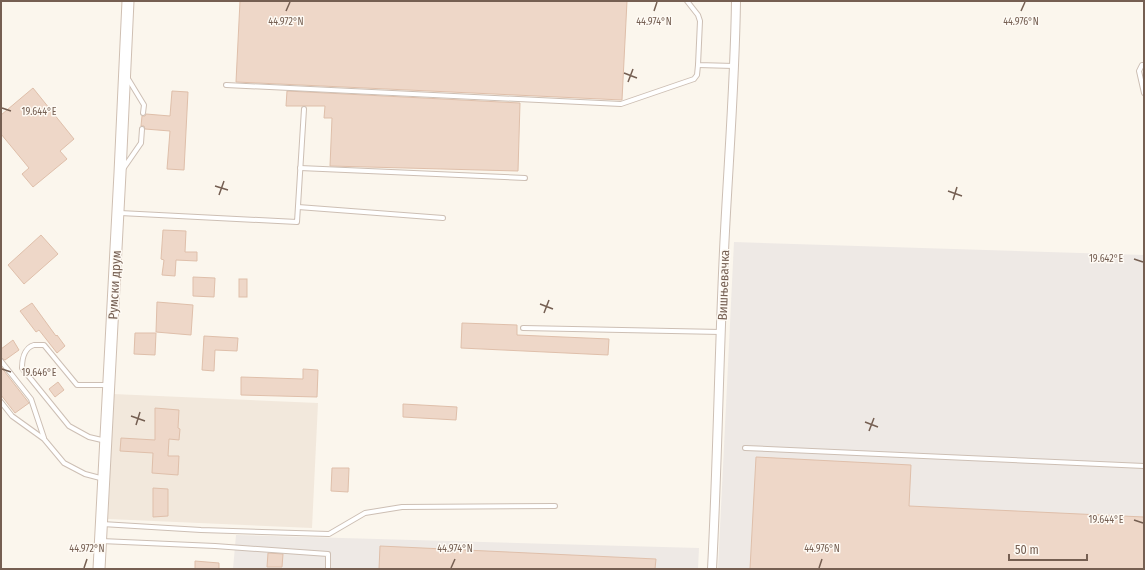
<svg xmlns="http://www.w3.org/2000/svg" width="1145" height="570" viewBox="0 0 1145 570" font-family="'Fira Sans Condensed',sans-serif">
  <rect width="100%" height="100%" fill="#fbf6ed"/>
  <!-- residential -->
  <polygon fill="#f2e8dc" points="113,394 318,403 312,528 108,519"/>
  <!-- industrial -->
  <g fill="#eee9e5">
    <polygon points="734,242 1144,255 1144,569 718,569"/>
    <polygon points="236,535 699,548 698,569 233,569"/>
  </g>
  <!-- building -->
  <g fill="#eed7c8" stroke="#dfbfaa">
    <polygon points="240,1 627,1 622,100 236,82"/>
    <polygon points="33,88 74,139 60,151 67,159 33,187 22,174 29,168 1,134 1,115"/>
    <polygon points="172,91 188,92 184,170 167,169 170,131 145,129 144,126 141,126 142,116 145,116 146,114 170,116"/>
    <polygon points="287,91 520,103 518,171 330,166 332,118 324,118 325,106 286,106"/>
    <polygon points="163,230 186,231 185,252 197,252 197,261 176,260 175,276 162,275 164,260 161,259"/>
    <polygon points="41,235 58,254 24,284 8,265"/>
    <polygon points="193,277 215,278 214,297 193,296"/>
    <rect x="239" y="279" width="8" height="18"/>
    <polygon points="157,302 193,305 191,335 156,332"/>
    <polygon points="32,303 56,336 57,335 65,346 57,353 39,330 36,332 20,311"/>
    <polygon points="462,323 517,325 517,335 609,339 608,355 461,348"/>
    <polygon points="135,333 156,333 155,355 134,354"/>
    <polygon points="204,336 238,338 237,351 215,350 214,371 202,370"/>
    <polygon points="13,340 19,350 5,360 1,358 1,349"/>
    <polygon points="1,367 29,403 15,413 1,395"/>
    <polygon points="303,369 318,370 317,397 241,395 241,377 303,379"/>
    <polygon points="58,382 64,390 55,397 49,389"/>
    <polygon points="403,404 457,407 456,420 403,417"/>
    <polygon points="155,408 179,410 178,428 180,429 179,440 169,439 168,456 179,456 178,475 152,473 153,453 120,451 121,438 155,440"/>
    <polygon points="756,457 911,465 909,506 1144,517 1144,569 750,569"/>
    <polygon points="332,468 349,468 348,492 331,491"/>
    <polygon points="153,488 168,489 168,516 153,517"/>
    <polygon points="380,546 656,559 655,569 379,569"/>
    <polygon points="268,553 283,554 282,567 267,567"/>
    <polygon points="195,561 219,563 219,569 195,569"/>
  </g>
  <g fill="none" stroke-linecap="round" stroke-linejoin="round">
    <!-- lane casing -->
    <g stroke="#cdbfb4" stroke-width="6">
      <g id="lane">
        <polyline points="687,1 698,15 700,21 698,65 734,66"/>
        <polyline points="1144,65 1142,65 1139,71 1144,93"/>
        <polyline points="127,77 144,105 143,113"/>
        <polyline points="226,85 621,104 694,79 697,75 698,65"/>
        <polyline points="300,168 525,178"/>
        <polyline points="123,169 141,143 142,129"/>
        <polyline points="298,207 443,218"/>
        <polyline points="120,213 297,222 304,109"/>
        <polyline points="523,328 721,332"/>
        <polyline points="1,361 31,399 44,438"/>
        <polyline points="1,402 12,416 44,439 64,463 85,474 104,479"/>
        <path d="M106,441l-17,-4 -20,-11 -47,-58c0,-8 2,-20 12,-23 3,0 7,0 10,0l33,40h31"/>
        <polyline points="745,448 1144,466"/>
        <polyline points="102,524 201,530 329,534 365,513 402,507 555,506"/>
        <polyline points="101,541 215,546 328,554 328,569"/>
      </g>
    </g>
    <!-- street casing -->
    <g stroke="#cdbfb4" stroke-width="10">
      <path id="street" d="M712,569c6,-113 7,-226 13,-338 4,-77 10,-153 11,-230"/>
    </g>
    <!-- secondary casing -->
    <g stroke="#cfbfb2" stroke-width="13">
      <polyline id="secondary" points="99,569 120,173 128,1"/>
    </g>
    <!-- lane -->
    <use href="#lane" stroke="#fff" stroke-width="4"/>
    <!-- street -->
    <use href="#street" stroke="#fff" stroke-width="8"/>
    <!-- secondary -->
    <use href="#secondary" stroke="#fff" stroke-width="11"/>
  </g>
  <!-- ticks -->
  <path fill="none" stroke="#755f52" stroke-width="1.5" d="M286,11l4,-9M654,11l3,-9M1021,11l4,-9M624,73l13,5M628,82l5,-13M2,108l9,3M215,186l13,4M948,191l14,5M219,195l5,-14M953,200l4,-13M1134,259l9,3M540,304l13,5M544,313l5,-13M2,369l9,3M131,416l14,5M865,422l13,5M136,425l4,-13M869,431l5,-13M1134,520l9,3M84,568l3,-9M451,568l4,-9M819,568l3,-9"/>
  <g text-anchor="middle" stroke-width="3" stroke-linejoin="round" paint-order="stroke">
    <!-- street labels -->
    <g font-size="13" fill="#755f52" stroke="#fefaf4">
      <text transform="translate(114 285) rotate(-87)" y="5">Румски друм</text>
      <text transform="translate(723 285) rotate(-88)" y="5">Вишњевачка</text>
    </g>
  </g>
  <g font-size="10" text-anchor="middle" fill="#755f52" stroke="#fefaf4" stroke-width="3" stroke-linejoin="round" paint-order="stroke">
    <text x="1021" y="25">44.976°N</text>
    <text x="286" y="25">44.972°N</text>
    <text x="654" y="25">44.974°N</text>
    <text x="39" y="115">19.644°E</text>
    <text x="1106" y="262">19.642°E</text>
    <text x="39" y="376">19.646°E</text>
    <text x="1106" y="523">19.644°E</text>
    <text x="87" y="552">44.972°N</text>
    <text x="455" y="552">44.974°N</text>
    <text x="822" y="552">44.976°N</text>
  </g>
  <!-- border -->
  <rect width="1145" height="570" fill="none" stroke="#755f52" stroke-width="4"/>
  <!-- scale -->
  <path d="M1009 554v6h78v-6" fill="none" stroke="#755f52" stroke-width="2"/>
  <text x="1015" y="554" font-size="12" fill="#755f52" stroke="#fefaf4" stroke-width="3" paint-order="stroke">50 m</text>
</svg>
